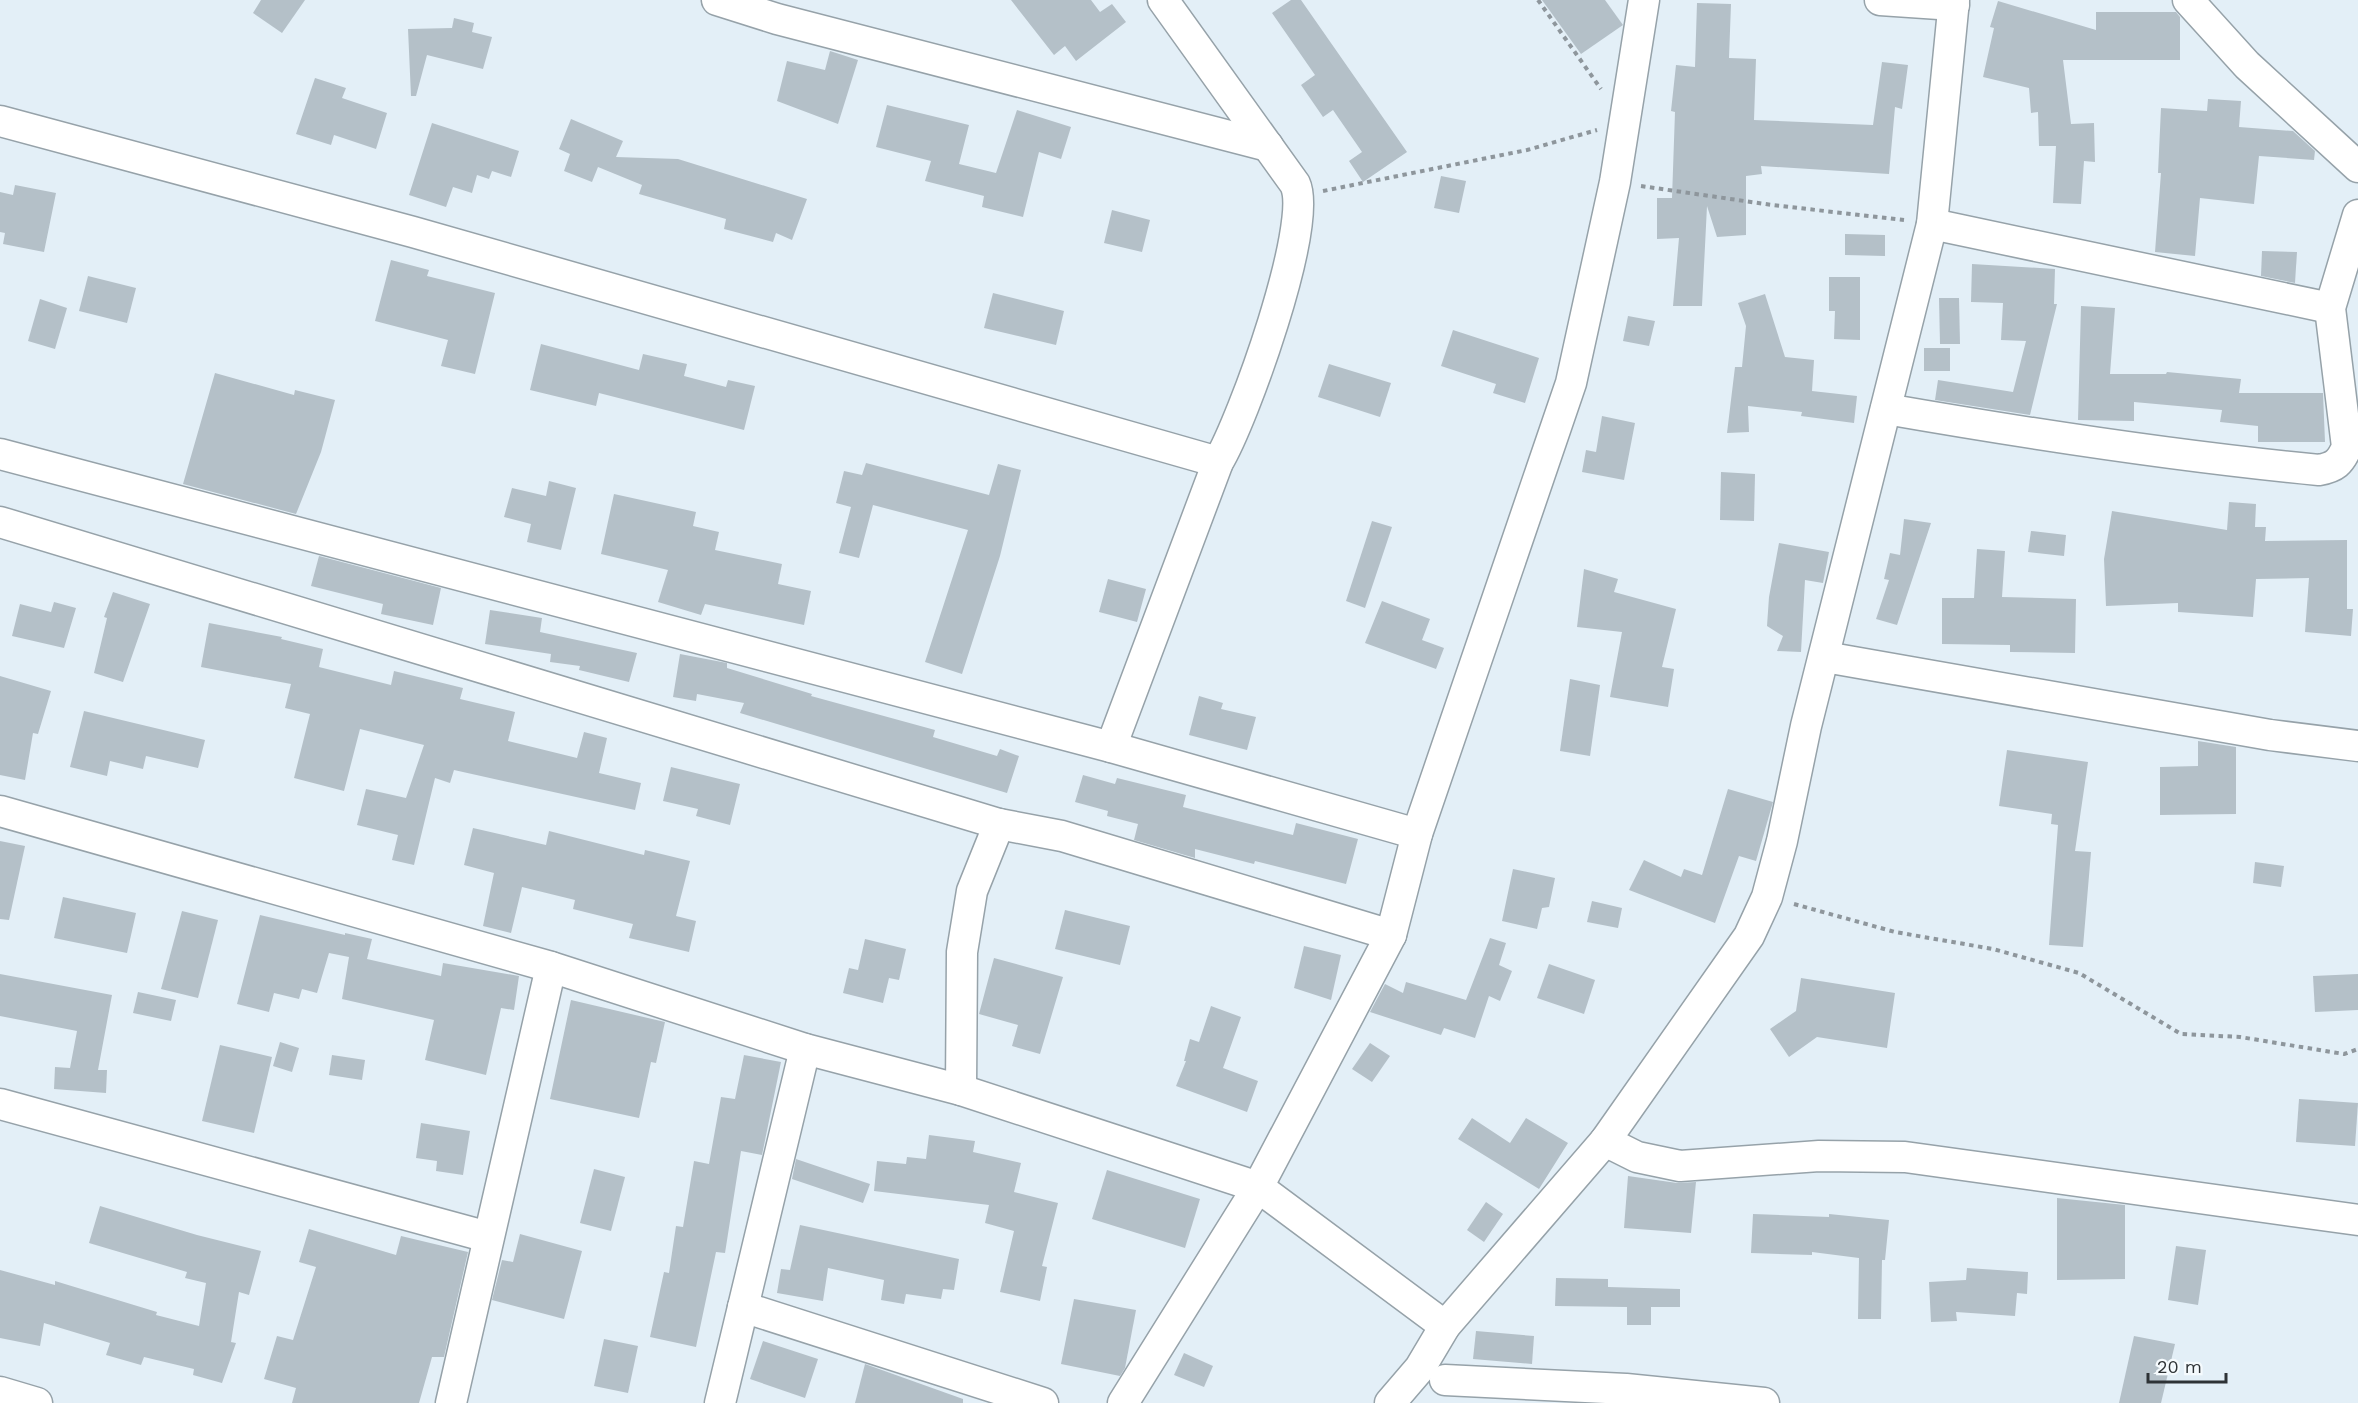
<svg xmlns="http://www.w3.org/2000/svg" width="2358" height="1403" viewBox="0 0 2358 1403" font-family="'Work Sans',sans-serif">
  <rect width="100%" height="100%" fill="#e3eff7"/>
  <!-- building -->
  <g fill="#b4c0c8">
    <polygon points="261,0 305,0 282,33 253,13"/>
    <polygon points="1011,0 1091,0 1100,12 1112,4 1126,22 1076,61 1065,46 1054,55"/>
    <polygon points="1291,0 1301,0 1407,152 1363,182 1349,161 1362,152 1333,110 1323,117 1301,85 1315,75 1272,13"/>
    <polygon points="1542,0 1605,0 1623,25 1581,54"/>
    <polygon points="1998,1 2096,30 2096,12 2176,12 2180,17 2180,60 2063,60 2071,124 2094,123 2095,162 2084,161 2081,204 2053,203 2056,146 2039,146 2038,112 2031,113 2029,88 1983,77 1994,28 1990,27"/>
    <polygon points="1697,3 1731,4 1729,58 1756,59 1754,120 1873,125 1882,62 1908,65 1902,109 1895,107 1889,174 1761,166 1762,174 1746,176 1746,235 1717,237 1707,206 1702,306 1673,306 1679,238 1657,239 1657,198 1672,198 1675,112 1671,111 1676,65 1695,67"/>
    <polygon points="454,18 474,23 472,32 492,37 483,69 427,55 416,96 411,96 408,29 452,28"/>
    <polygon points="830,51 858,60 838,124 777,101 787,61 825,70"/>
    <polygon points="315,78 346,88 342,98 387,113 376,149 334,135 331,145 296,134"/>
    <polygon points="2208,99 2241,101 2239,127 2293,131 2315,151 2314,160 2259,156 2254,204 2200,198 2195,256 2155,252 2161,173 2158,173 2161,108 2207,111"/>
    <polygon points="887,105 969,125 959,164 996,173 1017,110 1071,127 1061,159 1039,152 1023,217 982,207 984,196 925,181 931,161 876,147"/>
    <polygon points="571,119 623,141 616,157 678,159 807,199 792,240 776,233 773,242 724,229 726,219 639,194 642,185 598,167 592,182 564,171 570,154 559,149"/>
    <polygon points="432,123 519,151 511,177 492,171 489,179 477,175 472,193 453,187 446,207 409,195"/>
    <polygon points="1441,176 1466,181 1459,213 1434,208"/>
    <polygon points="15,185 56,193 44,252 3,244 5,233 0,232 0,192 13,195"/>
    <polygon points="1112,210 1150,220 1142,252 1104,243"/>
    <polygon points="1845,234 1885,235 1885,256 1845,255"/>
    <polygon points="2262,251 2297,252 2295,283 2261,276"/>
    <polygon points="391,260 429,270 427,276 495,293 475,374 441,366 448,340 375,321"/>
    <polygon points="1972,264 2055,269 2054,304 2057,304 2030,415 1935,400 1938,380 2013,392 2026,341 2001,340 2003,303 1971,302"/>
    <polygon points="88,276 136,288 127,323 79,311"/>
    <polygon points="1829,277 1860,277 1860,340 1834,339 1835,311 1829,311"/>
    <polygon points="993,293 1064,311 1056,345 984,328"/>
    <polygon points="1765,294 1785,357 1814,360 1812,391 1857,396 1854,423 1801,416 1802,412 1748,406 1749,432 1727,433 1735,367 1742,367 1746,326 1738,303"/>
    <polygon points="1939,298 1959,298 1960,344 1940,344"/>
    <polygon points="40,299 67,308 55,349 28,341"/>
    <polygon points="2081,306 2115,308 2110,374 2166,374 2167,372 2241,379 2239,393 2323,393 2325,442 2258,442 2258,426 2220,422 2222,410 2134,402 2134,421 2078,420"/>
    <polygon points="1628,316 1655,321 1649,346 1623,341"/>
    <polygon points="1453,330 1539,358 1525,403 1493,393 1496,384 1441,366"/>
    <polygon points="541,344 639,370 643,354 687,364 684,376 726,387 728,380 755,386 744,430 599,393 596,406 530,390"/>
    <rect x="1924" y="348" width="26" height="23"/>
    <polygon points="1329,364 1391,383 1380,417 1318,397"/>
    <polygon points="215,373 294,395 295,390 335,400 321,452 296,514 183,484"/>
    <polygon points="1602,416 1635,423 1624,480 1582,472 1586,450 1596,452"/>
    <polygon points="866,463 989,495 998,464 1021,470 1000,556 962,674 925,662 968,530 873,505 859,558 839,553 851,507 836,503 844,471 862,475"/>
    <polygon points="1721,472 1755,474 1754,521 1720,520"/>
    <polygon points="549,481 576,488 561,550 527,542 531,524 504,517 512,488 546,496"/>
    <polygon points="614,494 696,512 693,526 719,532 715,550 782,564 778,584 811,591 804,625 705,604 701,615 658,602 668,570 601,554"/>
    <polygon points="2229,502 2256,504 2255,527 2266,527 2265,541 2347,540 2347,609 2353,609 2351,636 2305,632 2309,578 2256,579 2253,617 2178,612 2178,603 2106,606 2104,559 2112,511 2227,530"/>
    <polygon points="1904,519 1931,523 1897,625 1876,619 1889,580 1884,579 1890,553 1900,555"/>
    <polygon points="1372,521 1392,527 1365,608 1346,601"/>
    <polygon points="2031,531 2066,535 2064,556 2028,552"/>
    <polygon points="1779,543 1829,552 1823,583 1805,580 1801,652 1777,651 1783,636 1767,626 1769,597"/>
    <polygon points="1977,549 2005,551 2002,597 2076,599 2075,653 2010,652 2010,645 1942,644 1942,598 1974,598"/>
    <polygon points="319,556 441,588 433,625 381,614 383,604 311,586"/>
    <polygon points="1584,569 1618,579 1614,592 1676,609 1662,667 1674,669 1668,707 1610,697 1622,632 1577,627"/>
    <polygon points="1108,579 1146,589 1137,622 1099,612"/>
    <polygon points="113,592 150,604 123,682 94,673 107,618 104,617"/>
    <polygon points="1382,601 1430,619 1422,640 1444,648 1436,669 1365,643"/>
    <polygon points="54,602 76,608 64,648 12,636 20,604 51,612"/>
    <polygon points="490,610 542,618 540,632 637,653 629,682 579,670 580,666 550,662 551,654 485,644"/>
    <polygon points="209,623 282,637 281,639 323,649 319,667 391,685 394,671 463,688 460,699 515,712 508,741 577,758 584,732 607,738 599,773 641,783 635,810 454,770 450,783 435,778 414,865 392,860 398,835 357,825 366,789 406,798 424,745 360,729 344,791 294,778 310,714 285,708 291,684 201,667"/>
    <polygon points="680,654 727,663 727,668 812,694 811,696 935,730 933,737 997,756 1000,749 1019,756 1007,793 740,713 744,703 697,694 696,701 673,697"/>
    <polygon points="0,676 51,691 38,734 33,733 25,780 0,775"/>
    <polygon points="1570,679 1600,685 1590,756 1560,751"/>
    <polygon points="1199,696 1223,703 1221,709 1256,717 1247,750 1189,735"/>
    <polygon points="84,711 205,740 198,768 146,756 143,769 110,761 107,776 70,767"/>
    <polygon points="2198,741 2236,747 2236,814 2160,815 2160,767 2198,766"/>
    <polygon points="2007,750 2088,762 2075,851 2091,852 2083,947 2049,945 2058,825 2051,824 2052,814 1999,806"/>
    <polygon points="671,767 740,784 730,825 696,816 698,809 663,801"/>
    <polygon points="1083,775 1115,784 1117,778 1186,795 1183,807 1293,835 1296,823 1358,839 1346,884 1255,861 1254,864 1195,849 1195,858 1134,840 1138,824 1107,816 1108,811 1075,802"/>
    <polygon points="1728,789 1773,802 1756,861 1739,856 1715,923 1629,890 1644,860 1681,877 1684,869 1702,875"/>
    <polygon points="473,828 546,845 549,831 644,855 645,850 690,861 676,916 696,921 689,952 629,938 633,924 573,909 575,900 522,887 511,933 483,926 494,873 464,865"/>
    <polygon points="0,841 25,846 9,920 0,919"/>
    <polygon points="2255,862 2284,866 2281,887 2253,883"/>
    <polygon points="1513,869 1555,878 1549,907 1542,908 1537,929 1502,921"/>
    <polygon points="63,897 136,913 127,953 54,938"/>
    <polygon points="1592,901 1622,908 1618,928 1587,922"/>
    <polygon points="1065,910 1130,926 1120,965 1055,949"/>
    <polygon points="182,911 218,920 198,998 161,989"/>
    <polygon points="260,915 345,935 345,933 372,939 367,959 441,976 443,963 519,976 514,1010 501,1008 486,1075 425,1060 434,1020 342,999 349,957 329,953 317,993 302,989 299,999 274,993 269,1012 237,1004"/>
    <polygon points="1490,938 1506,943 1499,965 1512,971 1500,1001 1489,996 1475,1038 1444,1028 1441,1035 1370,1012 1385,984 1403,993 1406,982 1466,1000"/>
    <polygon points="865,939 906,949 899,980 889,978 883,1003 843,993 849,968 858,970"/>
    <polygon points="1304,946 1341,955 1331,1000 1294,988"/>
    <polygon points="994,958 1063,977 1040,1054 1012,1046 1018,1025 979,1014"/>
    <polygon points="1549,964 1595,980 1584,1014 1537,998"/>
    <polygon points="0,974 112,995 98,1070 107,1070 106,1093 54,1089 55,1067 70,1068 77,1031 0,1016"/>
    <polygon points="2358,974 2358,1010 2315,1012 2313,976"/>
    <polygon points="1801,978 1895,993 1887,1048 1817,1037 1789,1057 1770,1029 1796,1011"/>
    <polygon points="138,992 176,1000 171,1021 133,1013"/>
    <polygon points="571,1000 665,1022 656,1063 651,1062 639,1118 550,1099"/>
    <polygon points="1211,1006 1241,1017 1223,1068 1258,1081 1247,1112 1176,1086 1186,1061 1184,1061 1190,1039 1199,1042"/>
    <polygon points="280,1042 299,1048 292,1072 273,1066"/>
    <polygon points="1370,1043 1390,1056 1372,1082 1352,1069"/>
    <polygon points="220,1045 272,1057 254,1133 202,1121"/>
    <polygon points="332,1055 365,1060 362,1080 329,1075"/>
    <polygon points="744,1055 781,1062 762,1155 741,1151 725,1253 716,1252 696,1347 650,1337 664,1272 669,1273 676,1226 683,1227 694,1161 709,1164 721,1097 735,1099"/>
    <polygon points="2299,1099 2358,1103 2355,1146 2296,1142"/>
    <polygon points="1472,1118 1510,1143 1526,1118 1568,1143 1539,1189 1458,1139"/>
    <polygon points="421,1123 470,1131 463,1175 436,1171 437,1161 416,1158"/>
    <polygon points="929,1135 975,1141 973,1152 1021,1163 1014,1192 1058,1203 1042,1266 1047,1267 1040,1301 1000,1292 1014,1231 985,1223 989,1205 874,1191 877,1161 906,1164 907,1157 926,1159"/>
    <polygon points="796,1159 870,1184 863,1203 792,1179"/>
    <polygon points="594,1169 625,1177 611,1231 580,1223"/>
    <polygon points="1107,1170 1200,1199 1185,1248 1092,1219"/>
    <polygon points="1628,1176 1677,1183 1696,1182 1691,1233 1624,1228"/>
    <polygon points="2057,1198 2125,1205 2125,1279 2057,1280"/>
    <polygon points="1486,1202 1503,1214 1484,1242 1467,1230"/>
    <polygon points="100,1206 197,1235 261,1251 249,1295 239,1292 231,1342 236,1343 222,1383 193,1375 194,1369 144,1357 141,1365 106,1355 110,1343 44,1323 40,1346 0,1338 0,1270 55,1285 55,1281 157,1312 156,1315 199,1326 206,1283 185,1278 187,1272 89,1243"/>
    <polygon points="1753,1214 1829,1217 1829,1214 1889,1220 1885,1260 1882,1260 1881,1319 1858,1319 1859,1258 1812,1252 1812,1255 1751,1253"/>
    <polygon points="800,1225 959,1259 954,1290 943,1289 941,1299 906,1294 904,1304 881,1300 884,1280 828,1268 823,1301 777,1293 781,1269 790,1270"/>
    <polygon points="309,1229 396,1255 401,1236 468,1252 444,1357 432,1357 419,1403 292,1403 296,1388 264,1379 277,1336 293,1340 316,1267 299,1262"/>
    <polygon points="520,1234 582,1251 564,1319 492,1300 502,1260 513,1262"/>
    <polygon points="2176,1246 2206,1250 2198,1305 2168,1300"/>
    <polygon points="1967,1268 2028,1272 2027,1294 2017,1293 2015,1316 1956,1312 1957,1321 1931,1322 1929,1282 1966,1280"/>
    <polygon points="1556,1278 1608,1279 1608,1287 1680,1289 1680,1307 1651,1307 1651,1325 1627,1325 1627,1307 1555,1306"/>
    <polygon points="1074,1299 1136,1310 1125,1368 1120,1376 1061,1364"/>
    <polygon points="1476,1331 1534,1336 1532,1364 1473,1359"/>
    <polygon points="2134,1336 2175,1344 2161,1403 2119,1403"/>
    <polygon points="604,1339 638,1346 628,1393 594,1386"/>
    <polygon points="763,1341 818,1359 805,1398 750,1379"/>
    <polygon points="1184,1353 1213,1366 1204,1387 1174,1375"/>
    <polygon points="865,1364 963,1399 963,1403 855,1403"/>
  </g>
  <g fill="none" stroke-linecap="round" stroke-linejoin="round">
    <!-- minor casing -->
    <g stroke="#96a2a9" stroke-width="33">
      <g id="minor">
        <polyline points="717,0 777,19 1268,146"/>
        <polyline points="1880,0 1954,5"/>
        <polyline points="2188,0 2247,65 2358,167"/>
        <polyline points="0,121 413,232 1218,462"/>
        <polyline points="1932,224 2330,308"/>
        <path d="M1886,409c144,25 287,47 433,61 16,-3 21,-7 28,-23l-17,-139 28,-93"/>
        <polyline points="0,454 1111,747 1417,834"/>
        <polyline points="0,522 999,824 1062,836 1391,935"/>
        <polyline points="1825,657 2270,735 2358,746"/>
        <path d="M1111,747l107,-285c25,-41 96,-238 77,-278l-132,-184"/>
        <polyline points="0,811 551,967 805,1049 961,1090 1258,1187 1445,1326"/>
        <polyline points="961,1090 962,952 972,891 999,824"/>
        <polyline points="0,1104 488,1237"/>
        <polyline points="1605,1141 1637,1157 1680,1166 1819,1156 1905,1157 2358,1220"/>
        <polyline points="743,1307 1043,1403"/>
        <polyline points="1445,1380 1626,1389 1764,1403"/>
        <polyline points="0,1392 37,1403"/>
        <polyline points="451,1403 551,967"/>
        <polyline points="720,1403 805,1049"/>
        <polyline points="1123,1403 1258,1187 1391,935 1417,834 1571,383 1615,182 1644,0"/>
        <polyline points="1390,1403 1420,1368 1445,1326 1605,1141 1749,936 1767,897 1782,841 1806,726 1932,224 1954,0"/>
      </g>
    </g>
    <!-- path -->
    <g stroke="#8e969c" stroke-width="4" stroke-dasharray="4.5 4.5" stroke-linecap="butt">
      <polyline points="1538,0 1601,89"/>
      <polyline points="1641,186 1772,205 1904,220"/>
      <polyline points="1323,191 1527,150 1597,130"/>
      <polyline points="1794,904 1895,932 1993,949 2079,973 2181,1034 2240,1037 2344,1054 2358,1049"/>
    </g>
    <!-- minor -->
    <use href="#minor" stroke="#fff" stroke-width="30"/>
  </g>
  <!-- scale -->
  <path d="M2148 1373v9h78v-9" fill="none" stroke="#2e3336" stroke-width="3"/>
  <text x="2157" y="1373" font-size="18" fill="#2e3336" stroke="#f6fbfe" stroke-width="4.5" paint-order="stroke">20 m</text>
</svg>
